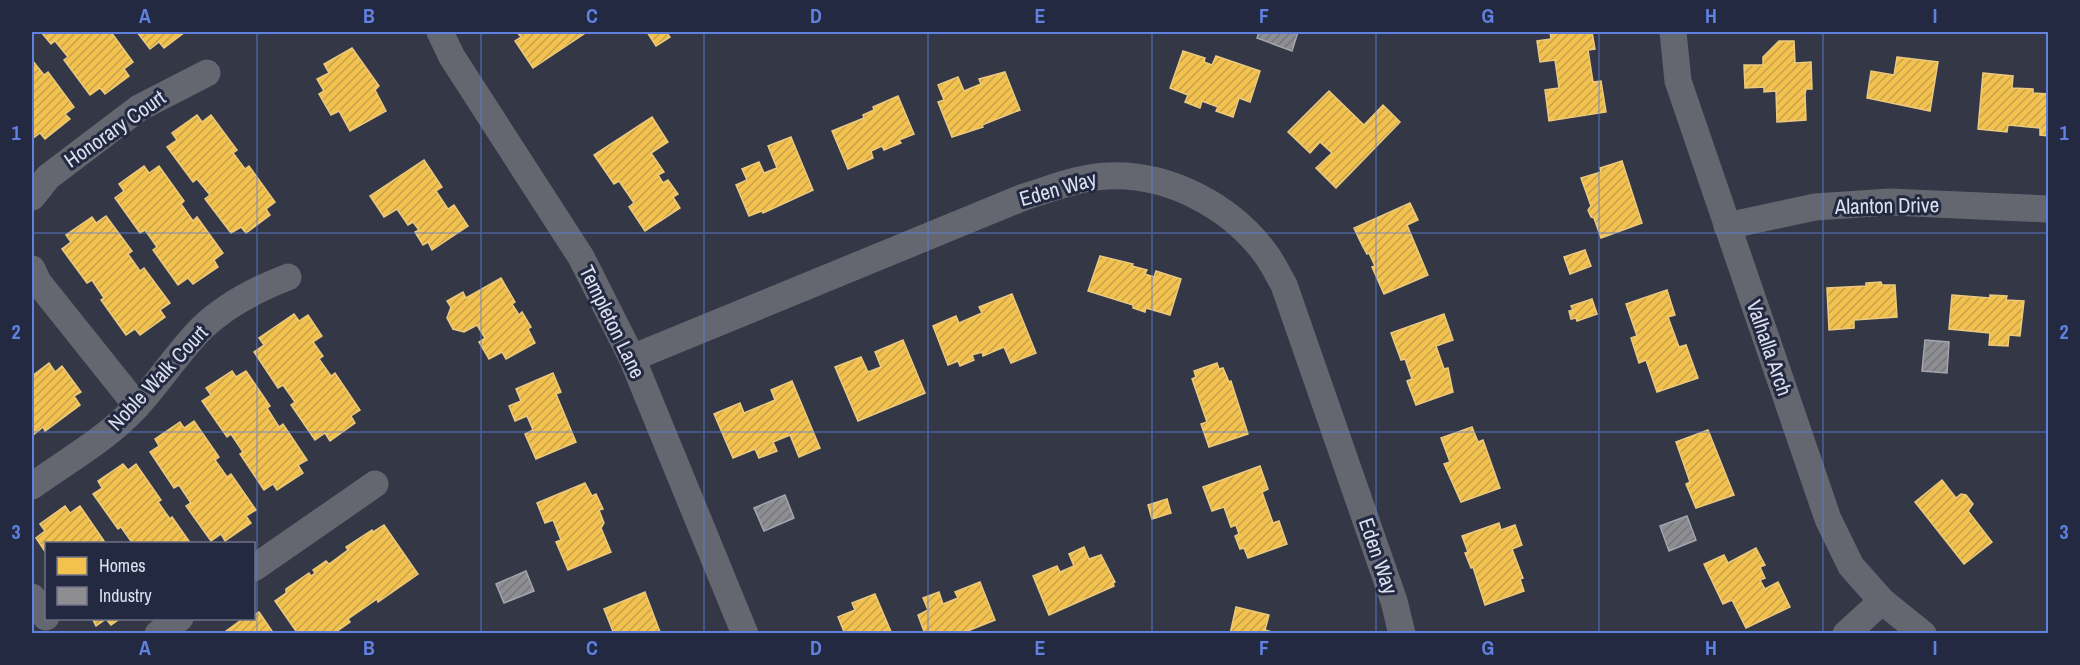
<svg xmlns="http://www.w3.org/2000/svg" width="2080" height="665" viewBox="0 0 2080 665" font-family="'Archivo Narrow',sans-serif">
  <defs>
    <pattern id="homes-hatch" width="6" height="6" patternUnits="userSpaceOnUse" patternTransform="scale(1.5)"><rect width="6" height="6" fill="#f2c14e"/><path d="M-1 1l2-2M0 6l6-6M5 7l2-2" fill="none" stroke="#c6a24c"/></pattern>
    <pattern id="industry-hatch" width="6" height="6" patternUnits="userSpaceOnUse" patternTransform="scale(1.5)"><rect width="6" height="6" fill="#8d8d92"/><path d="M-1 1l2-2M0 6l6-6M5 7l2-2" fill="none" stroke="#76777c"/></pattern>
  </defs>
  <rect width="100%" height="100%" fill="#343745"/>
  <!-- homes -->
  <g fill="url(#homes-hatch)" stroke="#ebca7f" stroke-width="1.5">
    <polygon points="41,32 111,32 133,62 124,69 129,76 105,94 100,88 90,95 64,60 68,57 55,41 51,44"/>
    <polygon points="137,32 185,32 164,48 159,42 150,49"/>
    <polygon points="517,32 582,32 584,34 533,68 515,41 521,37"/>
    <polygon points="647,32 666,32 670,37 656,46"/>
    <polygon points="1550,32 1592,32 1595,49 1588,50 1593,82 1601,81 1606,112 1549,121 1545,90 1559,88 1555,60 1540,62 1537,41 1551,39"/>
    <polygon points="1779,41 1794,41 1795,63 1811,62 1812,89 1806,89 1805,94 1806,120 1777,122 1776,91 1764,92 1764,87 1745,88 1744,65 1763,65 1763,57"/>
    <polygon points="352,48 379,86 375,90 386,111 350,131 339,111 331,115 319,94 324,91 317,79 329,73 324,64"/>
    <polygon points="1183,51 1205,58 1204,62 1212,65 1216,56 1260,71 1250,102 1239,98 1233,117 1216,111 1218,107 1202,101 1200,108 1185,102 1188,95 1170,88"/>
    <polygon points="1897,57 1938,62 1930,111 1867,98 1871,71 1894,75"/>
    <polygon points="32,60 44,75 48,72 74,107 65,114 70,119 45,139 40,133 32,139"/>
    <polygon points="1005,72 1020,110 982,125 983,127 952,137 938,102 944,100 938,85 958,77 964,91 981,84 979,79"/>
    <polygon points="1983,73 2013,76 2012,88 2033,89 2033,93 2048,94 2048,136 2040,135 2040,128 2008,125 2007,132 1978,129"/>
    <polygon points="1329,91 1364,125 1383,105 1400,122 1336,188 1316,168 1332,153 1320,142 1310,153 1288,132"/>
    <polygon points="898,96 914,134 899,140 901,143 884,150 882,146 871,151 873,158 848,169 832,131 864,118 863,115 874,110 873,107"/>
    <polygon points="197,115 202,122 211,115 237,150 233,153 245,169 249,166 275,202 266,209 270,215 246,233 241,227 231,233 205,199 210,195 197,179 193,182 167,147 177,140 172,133"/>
    <polygon points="652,117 668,142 651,153 664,172 658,175 663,183 668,180 678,194 673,197 680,208 645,231 629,207 634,203 619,181 614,184 594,155"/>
    <polygon points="791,137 813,190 763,213 762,211 749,216 736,185 747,180 742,169 759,162 764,173 777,168 768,146"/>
    <polygon points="424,160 442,187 436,191 448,209 454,205 468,226 432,250 428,242 423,245 415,232 419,230 413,222 408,225 397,209 384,217 370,196"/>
    <polygon points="1622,161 1642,223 1601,238 1594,218 1591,217 1588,210 1591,206 1581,178 1601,172 1600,168"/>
    <polygon points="144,166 149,173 159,166 184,201 181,204 193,221 197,217 223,253 214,260 218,267 193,284 188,278 178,285 153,250 157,247 145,230 140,233 115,198 124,191 119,184"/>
    <polygon points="1410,203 1418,220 1407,225 1428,275 1384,294 1372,267 1375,266 1369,253 1367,254 1362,245 1354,228"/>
    <polygon points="106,216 132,251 128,254 140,271 144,268 170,303 160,310 165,317 140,335 135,329 126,335 101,300 104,298 92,280 87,283 62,249 71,242 66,235 92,217 96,223"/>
    <polygon points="1585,250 1591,266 1570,274 1564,257"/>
    <polygon points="1100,256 1133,264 1132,266 1147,270 1145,274 1154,277 1156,271 1181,279 1170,315 1146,308 1145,312 1133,308 1133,305 1088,291"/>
    <polygon points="501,278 515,302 512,304 519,315 522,312 531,327 528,329 535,343 506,359 502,352 489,359 479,342 485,338 477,325 464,332 453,329 447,318 451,307 447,301 463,292 466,298"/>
    <polygon points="1881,282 1882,285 1895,285 1897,317 1854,320 1854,328 1829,330 1827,288 1866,286 1866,283"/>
    <polygon points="1667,290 1675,315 1668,317 1679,347 1686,345 1698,378 1657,392 1646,360 1639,363 1631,338 1637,336 1626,304"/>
    <polygon points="1012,294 1036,353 1011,363 1004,347 983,356 982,352 972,355 974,360 960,366 958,361 948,365 933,326 956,316 959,323 982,313 979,307"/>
    <polygon points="1952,295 1990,298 1990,295 2007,296 2006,300 2024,301 2020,336 2009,335 2008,346 1989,345 1990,333 1949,329"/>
    <polygon points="1592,299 1597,314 1577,321 1576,318 1571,319 1569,311 1573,310 1571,306"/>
    <polygon points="294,314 299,321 308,315 322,336 313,342 323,356 319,359 331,376 335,373 360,410 351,416 355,423 330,441 325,433 315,440 291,405 295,402 283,385 278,388 254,352 264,345 259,338"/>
    <polygon points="1444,314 1453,340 1436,346 1444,369 1448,368 1453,392 1416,405 1407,381 1412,379 1405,359 1401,360 1391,333"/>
    <polygon points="903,340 925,393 858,421 835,367 861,357 868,372 881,367 875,352"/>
    <polygon points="49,363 55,372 62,366 81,392 74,396 80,405 45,431 43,427 32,436 32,376"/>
    <polygon points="1217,363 1219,369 1223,368 1229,382 1231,381 1248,434 1209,447 1201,424 1207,422 1192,379 1196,377 1194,371"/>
    <polygon points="232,371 236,377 246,371 270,406 267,408 279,427 283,424 307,460 298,465 303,473 277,490 273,484 264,490 240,454 243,452 231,434 227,437 202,401 211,395 206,388"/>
    <polygon points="553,373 561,392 556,394 576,442 536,459 525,434 533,430 527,416 515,421 509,406 521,401 516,389"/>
    <polygon points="792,381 820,448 799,457 790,435 773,442 777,451 759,458 755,449 733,458 714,414 740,403 744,413 775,400 771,390"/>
    <polygon points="194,421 219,457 215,460 227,477 231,474 256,510 246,516 251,523 225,541 221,534 211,541 186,506 191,503 179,485 174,488 150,452 159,446 155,439 180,422 184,428"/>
    <polygon points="1472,427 1478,442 1483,440 1500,488 1461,502 1444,464 1450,462 1441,438"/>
    <polygon points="1708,430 1734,495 1696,508 1686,484 1690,482 1676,442"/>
    <polygon points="123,464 128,470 136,464 161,500 158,502 170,519 172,517 191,544 133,544 121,527 118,529 93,494 102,488 98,481"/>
    <polygon points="1260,466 1268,489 1262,492 1273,523 1279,521 1287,544 1248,558 1244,548 1240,549 1235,536 1239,534 1236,525 1231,527 1224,507 1212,511 1203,487"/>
    <polygon points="1942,480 1956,498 1961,494 1966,495 1973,504 1968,511 1992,542 1964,564 1915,502"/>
    <polygon points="585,483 592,496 596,494 603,509 599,510 604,523 601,528 611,552 568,570 556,542 561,540 553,520 545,523 537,503"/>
    <polygon points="1167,499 1171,513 1152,519 1148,505"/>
    <polygon points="65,506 70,513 80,506 104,541 101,544 46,544 46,553 36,538 45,531 40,524"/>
    <polygon points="1499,523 1501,530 1515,525 1522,545 1512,549 1523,578 1520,579 1524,591 1485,605 1473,567 1471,568 1465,553 1468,552 1462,536"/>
    <polygon points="384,525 418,574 378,602 377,599 348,619 350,622 333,634 298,634 275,601 286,593 286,589 309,573 311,576 315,573 313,570 326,561 329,564 348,550 346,547 372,530 373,532"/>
    <polygon points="1084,547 1089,559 1101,555 1115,582 1113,583 1114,586 1049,615 1033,576 1057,566 1060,572 1074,566 1069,554"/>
    <polygon points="1756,548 1765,565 1760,567 1765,578 1760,580 1765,589 1778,582 1790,607 1746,628 1732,600 1723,604 1704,564 1724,555 1728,563"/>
    <polygon points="980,582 995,620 960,634 925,634 918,615 928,610 923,598 939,592 943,604 958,598 955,592"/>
    <polygon points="645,592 660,632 619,634 618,632 614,634 604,609"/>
    <polygon points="875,594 892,634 845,634 838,617 855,610 852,603"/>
    <polygon points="1236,607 1269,615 1265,630 1279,634 1230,634"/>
    <polygon points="259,612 274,634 222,634 244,618 254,618 254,615"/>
    <polygon points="92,618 121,618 111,625 106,619 96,626"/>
  </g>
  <!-- industry -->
  <g fill="url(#industry-hatch)" stroke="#a4a6ae" stroke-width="1.5">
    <polygon points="1259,32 1298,32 1292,51 1257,38"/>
    <polygon points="1925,340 1949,342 1947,373 1922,371"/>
    <polygon points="785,495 794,518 764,531 754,508"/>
    <polygon points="1687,516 1696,540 1669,551 1660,526"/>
    <polygon points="526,571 534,591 504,603 496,584"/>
  </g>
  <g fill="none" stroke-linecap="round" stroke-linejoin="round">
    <!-- street -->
    <g stroke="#646770" stroke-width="27">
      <polyline points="440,32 452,57 581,257 632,358 745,634"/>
      <polyline points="1673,32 1678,81 1828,519 1851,566 1882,601 1923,634"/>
      <polyline points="32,197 48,177 139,108 207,73"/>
      <polyline points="1727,226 1815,207 1890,202 2048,209"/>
      <polyline points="32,269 38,282 137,406"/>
      <path d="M632,358l392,-161c26,-8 55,-20 84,-21 61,-3 125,31 160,81 6,9 11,19 16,28l110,316 8,33"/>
      <path d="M32,486c35,-25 76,-48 105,-80 23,-25 41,-54 65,-78 24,-23 55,-39 86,-51"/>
      <polyline points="254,568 375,484"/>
      <polyline points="32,597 46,617"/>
      <polyline points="158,634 180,618"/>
      <polyline points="1846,634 1882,601"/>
    </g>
  </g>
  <!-- grid -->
  <path fill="none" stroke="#6081e0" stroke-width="1.5" stroke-opacity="0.55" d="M257,32v602M481,32v602M704,32v602M928,32v602M1152,32v602M1376,32v602M1599,32v602M1823,32v602M32,233h2016M32,432h2016"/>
  <g text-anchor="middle" stroke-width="6" stroke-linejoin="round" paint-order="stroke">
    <!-- street labels -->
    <g font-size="21" fill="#dbe0f0" stroke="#232941">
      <text transform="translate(115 129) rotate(-35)" y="7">Honorary Court</text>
      <text transform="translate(1058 189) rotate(-16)" y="7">Eden Way</text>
      <text transform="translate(1887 206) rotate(-1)" y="7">Alanton Drive</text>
      <text transform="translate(612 322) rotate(64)" y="7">Templeton Lane</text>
      <text transform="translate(1769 348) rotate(71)" y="7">Valhalla Arch</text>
      <text transform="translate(158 378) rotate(-47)" y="7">Noble Walk Court</text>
      <text transform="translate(1378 556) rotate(71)" y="7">Eden Way</text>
    </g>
  </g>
  <!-- border -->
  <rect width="2080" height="665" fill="none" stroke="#232941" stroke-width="66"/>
  <!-- legend -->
  <rect x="45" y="542" width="210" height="78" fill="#232941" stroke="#6d7287" stroke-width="1.5"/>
  <rect x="57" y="557" width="30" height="18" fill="#f2c14e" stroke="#6d7287" stroke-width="1.5"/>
  <text x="99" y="572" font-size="18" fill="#dbe0f0">Homes</text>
  <rect x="57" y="587" width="30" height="18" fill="#8d8d92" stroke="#6d7287" stroke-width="1.5"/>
  <text x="99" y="602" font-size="18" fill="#dbe0f0">Industry</text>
  <rect x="33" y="33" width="2014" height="599" fill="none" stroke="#6081e0" stroke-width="2"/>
  <g font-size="20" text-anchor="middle" font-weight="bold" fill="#6081e0">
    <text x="145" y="23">A</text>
    <text x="369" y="23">B</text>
    <text x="592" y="23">C</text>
    <text x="816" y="23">D</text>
    <text x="1040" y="23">E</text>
    <text x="1264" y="23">F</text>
    <text x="1488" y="23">G</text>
    <text x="1711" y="23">H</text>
    <text x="1935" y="23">I</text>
    <text x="16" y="140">1</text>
    <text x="2064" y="140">1</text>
    <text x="16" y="339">2</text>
    <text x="2064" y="339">2</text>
    <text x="16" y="539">3</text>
    <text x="2064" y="539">3</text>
    <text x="145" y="655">A</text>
    <text x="369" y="655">B</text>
    <text x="592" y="655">C</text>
    <text x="816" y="655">D</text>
    <text x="1040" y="655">E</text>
    <text x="1264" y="655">F</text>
    <text x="1488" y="655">G</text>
    <text x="1711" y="655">H</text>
    <text x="1935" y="655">I</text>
  </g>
</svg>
